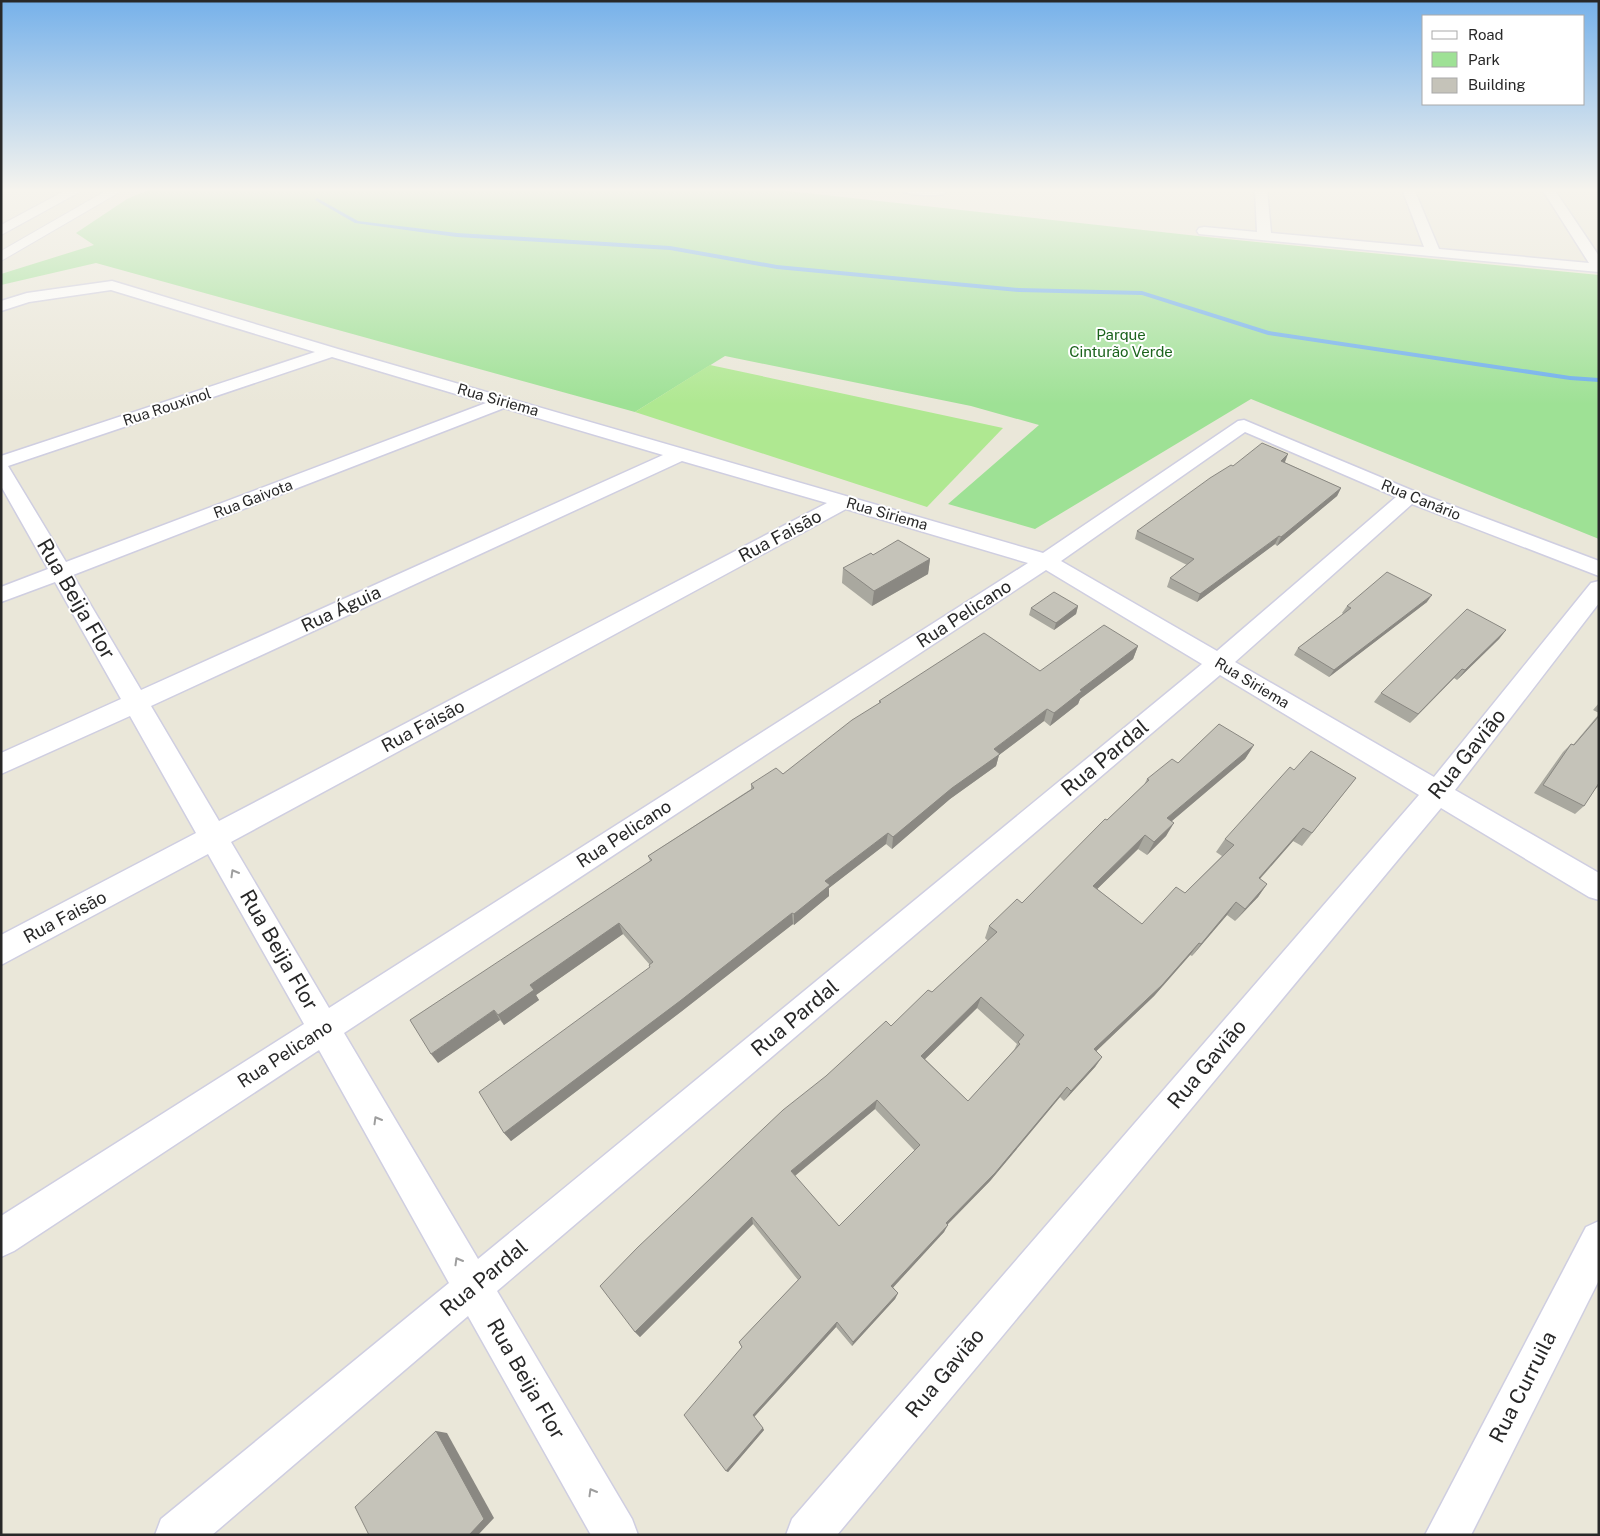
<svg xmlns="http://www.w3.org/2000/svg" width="1600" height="1536" viewBox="0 0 1600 1536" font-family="'Public Sans',sans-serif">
  <rect width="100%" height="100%" fill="#eae7d9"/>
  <!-- green -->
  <polygon fill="#9ee195" points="151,189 770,189 1216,238 1599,275 1599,539 1251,399 1035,529 948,504 1039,425 971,406 725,356 635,412 96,263 1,285 1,274 94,245 76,233 127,199"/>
  <!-- pitch -->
  <polygon fill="#afe891" points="710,365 1003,428 927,507 635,412"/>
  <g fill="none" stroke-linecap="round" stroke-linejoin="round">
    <!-- stream -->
    <polygon fill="#6cadec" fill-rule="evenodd" points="317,198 358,221 457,233 670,246 777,265 1019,288 1142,291 1269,331 1570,376 1599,378 1599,382 1570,380 1268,335 1142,295 1019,292 777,269 670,250 457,237 355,223 315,200"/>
    <!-- street casing -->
    <g stroke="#cfcee1" stroke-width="3">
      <g id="street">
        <path d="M899,189h44l3,3c-5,6 -42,3 -47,-3z"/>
        <polygon points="1255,189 1267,189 1271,233 1424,247 1402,189 1414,189 1439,249 1589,263 1542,189 1554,189 1599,256 1599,272 1199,234 1197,231 1199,228 1204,227 1257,232"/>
        <path d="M112,281l226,68 705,204 195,-132 6,-1 172,72 183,69v15l-187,-72 -177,158 199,115 157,-194 8,-2v22l-144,187 144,83v27l-10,-3 -148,-89 -604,727h-51l6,-16 627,-724 -199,-120 -723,616 135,228 6,16h-47l-123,-219 -256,219h-57l6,-16 288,-236 -130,-233 -305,201 -13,6v-41l303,-192 -96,-170 -207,111v-30l195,-102 -66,-117 -129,58v-21l120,-54 -66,-117 -54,20v-15l47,-18 -47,-83v-30l314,-104 -204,-62 -82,12 -28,9v-10l26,-8zM332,357l154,46 -420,159 -58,-96zM504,408l159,47 -522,235 -68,-115zM1245,432l151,65 -179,154 -156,-90zM682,461l145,42 -608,318 -68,-115zM846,509l182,54 -699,445 -98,-166zM1046,570l156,94 -724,595 -134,-226z"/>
        <polygon points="1599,1221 1599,1280 1471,1535 1425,1535 1586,1227"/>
      </g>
    </g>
    <!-- secondary casing -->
    <g stroke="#cfcee1" stroke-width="2">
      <g id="secondary">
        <polygon points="68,189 85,189 1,235 1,225"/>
        <polygon points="109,189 125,189 1,261 1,251"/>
      </g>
    </g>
    <!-- street -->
    <use href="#street" fill="#fff" fill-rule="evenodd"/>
    <!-- secondary -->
    <use href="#secondary" fill="#fff" fill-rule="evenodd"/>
  </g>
  <!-- wall -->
  <g fill="#a9a89f" fill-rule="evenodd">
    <polygon points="1284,462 1341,488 1337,496 1277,546 1275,544 1197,602 1167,587 1170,578 1187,565 1135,539 1137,531 1233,466"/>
    <polygon points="873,555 930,559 928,574 872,606 842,583 843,568"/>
    <polygon points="1427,602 1329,677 1294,655 1298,648 1343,614 1342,613 1347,606"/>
    <polygon points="1078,606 1076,614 1054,630 1029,615 1031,608"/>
    <polygon points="1506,630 1499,639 1457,680 1454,678 1410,723 1374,702 1381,693"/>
    <polygon points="1138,646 1133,659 1080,699 1078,704 1050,726 1044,721 999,755 996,766 950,799 892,849 886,844 829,888 829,896 794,925 793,924 682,1011 511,1141 504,1133 650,967 650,965 623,934 536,995 539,1000 504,1025 500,1020 438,1063 650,861 648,856 751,789 751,784 783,774 879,703 879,701 1040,671"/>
    <polygon points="1599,703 1599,713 1593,710"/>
    <polygon points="1599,714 1599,786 1594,790 1584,806 1575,814 1534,793 1563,752 1571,744 1573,745"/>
    <path d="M1254,745l-9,14 -73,62 -6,15 -19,19 -9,-6 -41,40 45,35 43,-31 37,-37 -6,-4 9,-13 69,-69 62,8 -54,68 -9,-5 -33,38 7,5 -9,13 -23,24 -8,-6 -35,41 -2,-1 -36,41 -58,55 6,6 -7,10 -31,34 -4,-4 -70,84 -43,44 -3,7 -51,55 5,6 -3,6 -43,47 -16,-19 -82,90 10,13 -36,42 -2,-1 16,-123 -3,-6 59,-62 -45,-56 -113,113 -5,-5 256,-306 41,-34 56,-51 -3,-3 4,-12 33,-23 85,-83 37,-35 3,-6 31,-16zM977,1008l40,36 -3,6 -46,51 -43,-42zM875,1109l40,42 -76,75 -44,-50z"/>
  </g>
  <!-- shaded-wall -->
  <g fill="#8a8882">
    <polygon points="1288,454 1285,462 1277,469 1281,461"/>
    <polygon points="1341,488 1337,496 1277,546 1281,537"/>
    <polygon points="1279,536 1275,544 1197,602 1200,594"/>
    <polygon points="930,559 928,574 872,606 874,591"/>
    <polygon points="1432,595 1427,602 1329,677 1334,670"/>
    <polygon points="1078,606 1076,614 1054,630 1056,623"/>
    <polygon points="1506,630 1499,639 1457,680 1465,670"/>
    <polygon points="1138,646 1133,659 1080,699 1078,704 1050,726 1054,713 1080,690"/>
    <polygon points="1462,669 1454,678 1410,723 1418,714"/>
    <polygon points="1047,709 1044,721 999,755 996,766 950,799 892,849 893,837 994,749"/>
    <polygon points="1254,745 1245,759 1160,831 1167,818"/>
    <polygon points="1174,823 1166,836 1147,855 1154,842"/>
    <polygon points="1303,828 1293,841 1249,891 1259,878"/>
    <polygon points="888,833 886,844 829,888 829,896 794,925 794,914 825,881"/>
    <polygon points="1145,835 1138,849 1087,899 1093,886"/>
    <polygon points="1267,884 1258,897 1235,921 1245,909"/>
    <polygon points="1236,902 1227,915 1192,956 1201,944"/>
    <polygon points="792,913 793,924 682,1011 511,1141 504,1133"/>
    <polygon points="619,923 623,934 536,995 539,1000 504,1025 498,1015 530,985"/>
    <polygon points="1199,943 1190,955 1154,996 1087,1060 1094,1049"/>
    <polygon points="981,997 977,1008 918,1066 921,1056"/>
    <polygon points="494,1010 500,1020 438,1063 431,1054"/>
    <polygon points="1102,1057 1095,1067 1064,1101 1071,1091"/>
    <polygon points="1067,1087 1060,1097 990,1181 942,1230 946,1223"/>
    <polygon points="877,1100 875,1109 791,1179 791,1171"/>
    <polygon points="752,1217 753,1224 640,1337 635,1332"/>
    <polygon points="948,1225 944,1232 889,1292 891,1286"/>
    <polygon points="898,1293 895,1299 852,1346 853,1342"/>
    <polygon points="837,1322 836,1327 754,1417 753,1415"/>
    <polygon points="763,1428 764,1430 728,1472 726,1471"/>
    <polygon points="436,1431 447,1433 494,1518 478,1535 469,1535"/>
  </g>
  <!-- building -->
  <g fill="#c5c3b9" stroke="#8a8882" fill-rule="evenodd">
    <polygon points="1262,443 1288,454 1281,461 1341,488 1281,537 1279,536 1200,594 1170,578 1194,559 1137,531 1210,478 1231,465 1233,466"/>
    <polygon points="898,540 930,559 874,591 843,568 871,553 873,555"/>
    <polygon points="1387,572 1432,595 1334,670 1298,648 1351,608 1347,606"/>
    <polygon points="1054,592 1078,606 1056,623 1031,608"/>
    <polygon points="1467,609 1506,630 1465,670 1462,669 1418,714 1381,693"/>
    <polygon points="1104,625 1138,646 1080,690 1082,691 1054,713 1047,709 994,749 1000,754 952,788 893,837 888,833 825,881 830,885 794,914 792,913 680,1001 504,1133 479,1092 650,967 649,965 653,962 619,923 530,985 534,990 498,1015 494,1010 431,1054 410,1020 652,860 648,856 754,788 751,784 776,768 783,774 852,720 881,702 879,701 984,633 1040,671"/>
    <polygon points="1599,716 1599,783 1584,806 1543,785 1571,744 1574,745"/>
    <path d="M1219,724l35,21 -87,73 7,5 -20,19 -9,-7 -52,51 49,38 34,-37 9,6 49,-48 -9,-6 65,-72 4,3 17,-19 45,27 -44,55 -9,-5 -44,50 8,6 -22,25 -9,-7 -35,42 -2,-1 -37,42 -68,64 8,8 -31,34 -4,-4 -72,86 -49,50 2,2 -57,61 7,7 -45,49 -16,-20 -84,93 10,13 -37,43 -42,-56 58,-68 -3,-5 62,-65 -49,-60 -117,115 -35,-46 38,-39 145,-137 43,-34 60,-55 5,5 37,-36 4,2 65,-60 -8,-6 28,-27 5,4 83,-84 2,1 42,-40 -2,-1 25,-20 6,4zM981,997l43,38 -6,7 2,2 -52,57 -47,-45zM877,1100l43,45 -81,81 -48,-55z"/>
    <polygon points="436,1431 484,1519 469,1535 369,1535 355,1507"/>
  </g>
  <!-- one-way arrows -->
  <defs><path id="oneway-chevron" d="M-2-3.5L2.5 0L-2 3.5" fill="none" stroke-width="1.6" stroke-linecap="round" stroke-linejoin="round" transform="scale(1.25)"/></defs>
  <g stroke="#9e9e9e">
    <use href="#oneway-chevron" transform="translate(234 873) rotate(-120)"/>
    <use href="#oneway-chevron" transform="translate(377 1120) rotate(-120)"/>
    <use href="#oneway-chevron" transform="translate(458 1261) rotate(-120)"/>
    <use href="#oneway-chevron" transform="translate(592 1492) rotate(-120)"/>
  </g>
  <!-- sky -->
  <linearGradient id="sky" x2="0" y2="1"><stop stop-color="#76b1ea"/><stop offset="0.47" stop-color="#f6f4ee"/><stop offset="1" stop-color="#f6f4ee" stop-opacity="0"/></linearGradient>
  <rect width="1600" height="404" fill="url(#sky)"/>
  <g text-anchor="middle" stroke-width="4" stroke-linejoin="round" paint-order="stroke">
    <!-- far-park labels -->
    <g font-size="15" fill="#1a621b" stroke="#fff">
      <text x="1121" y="340">Parque<tspan x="1121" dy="17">Cinturão Verde</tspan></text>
    </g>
    <!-- far-street labels -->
    <g font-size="15" fill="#282828" stroke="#fff">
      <text transform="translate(498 400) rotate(16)" y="5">Rua Siriema</text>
      <text transform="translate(167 407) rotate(-18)" y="5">Rua Rouxinol</text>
      <text transform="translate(253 499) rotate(-21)" y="5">Rua Gaivota</text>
      <text transform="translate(1421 500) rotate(22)" y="5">Rua Canário</text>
      <text transform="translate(887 514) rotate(16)" y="5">Rua Siriema</text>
      <text transform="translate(1252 683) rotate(31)" y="5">Rua Siriema</text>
    </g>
    <!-- street labels -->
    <g font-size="18" fill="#282828" stroke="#fff">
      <text transform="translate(780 536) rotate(-28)" y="6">Rua Faisão</text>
      <text transform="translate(341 609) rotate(-25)" y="6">Rua Águia</text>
      <text transform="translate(964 614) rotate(-33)" y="6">Rua Pelicano</text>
      <text transform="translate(423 726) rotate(-28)" y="6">Rua Faisão</text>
      <text transform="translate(624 834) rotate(-33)" y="6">Rua Pelicano</text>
      <text transform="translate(65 917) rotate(-28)" y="6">Rua Faisão</text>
      <text transform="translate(285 1054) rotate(-33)" y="6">Rua Pelicano</text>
    </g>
    <!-- near-street labels -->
    <g font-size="21" fill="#282828" stroke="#fff">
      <text transform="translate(76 599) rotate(60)" y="7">Rua Beija Flor</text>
      <text transform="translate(1467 754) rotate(-51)" y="7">Rua Gavião</text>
      <text transform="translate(1105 758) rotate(-40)" y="7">Rua Pardal</text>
      <text transform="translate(279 950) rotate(60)" y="7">Rua Beija Flor</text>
      <text transform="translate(795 1018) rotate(-40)" y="7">Rua Pardal</text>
      <text transform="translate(1207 1064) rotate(-50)" y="7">Rua Gavião</text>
      <text transform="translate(484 1278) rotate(-40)" y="7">Rua Pardal</text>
      <text transform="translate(945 1373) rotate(-50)" y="7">Rua Gavião</text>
      <text transform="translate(526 1379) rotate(60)" y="7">Rua Beija Flor</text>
      <text transform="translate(1523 1387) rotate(-63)" y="7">Rua Curruila</text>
    </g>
  </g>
  <!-- border -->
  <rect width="1600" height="1536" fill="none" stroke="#282828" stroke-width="5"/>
  <!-- legend -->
  <rect x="1422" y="15" width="162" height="90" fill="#ffffff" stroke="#a9a9a9"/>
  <rect x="1432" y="31" width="25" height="8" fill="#ffffff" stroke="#a9a9a9"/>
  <text x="1468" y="40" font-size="15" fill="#282828">Road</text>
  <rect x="1432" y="52" width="25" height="15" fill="#9ee195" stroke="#a9a9a9"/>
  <text x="1468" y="65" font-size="15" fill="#282828">Park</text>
  <rect x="1432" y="78" width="25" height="15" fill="#c5c3b9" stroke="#a9a9a9"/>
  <text x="1468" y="90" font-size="15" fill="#282828">Building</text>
</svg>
